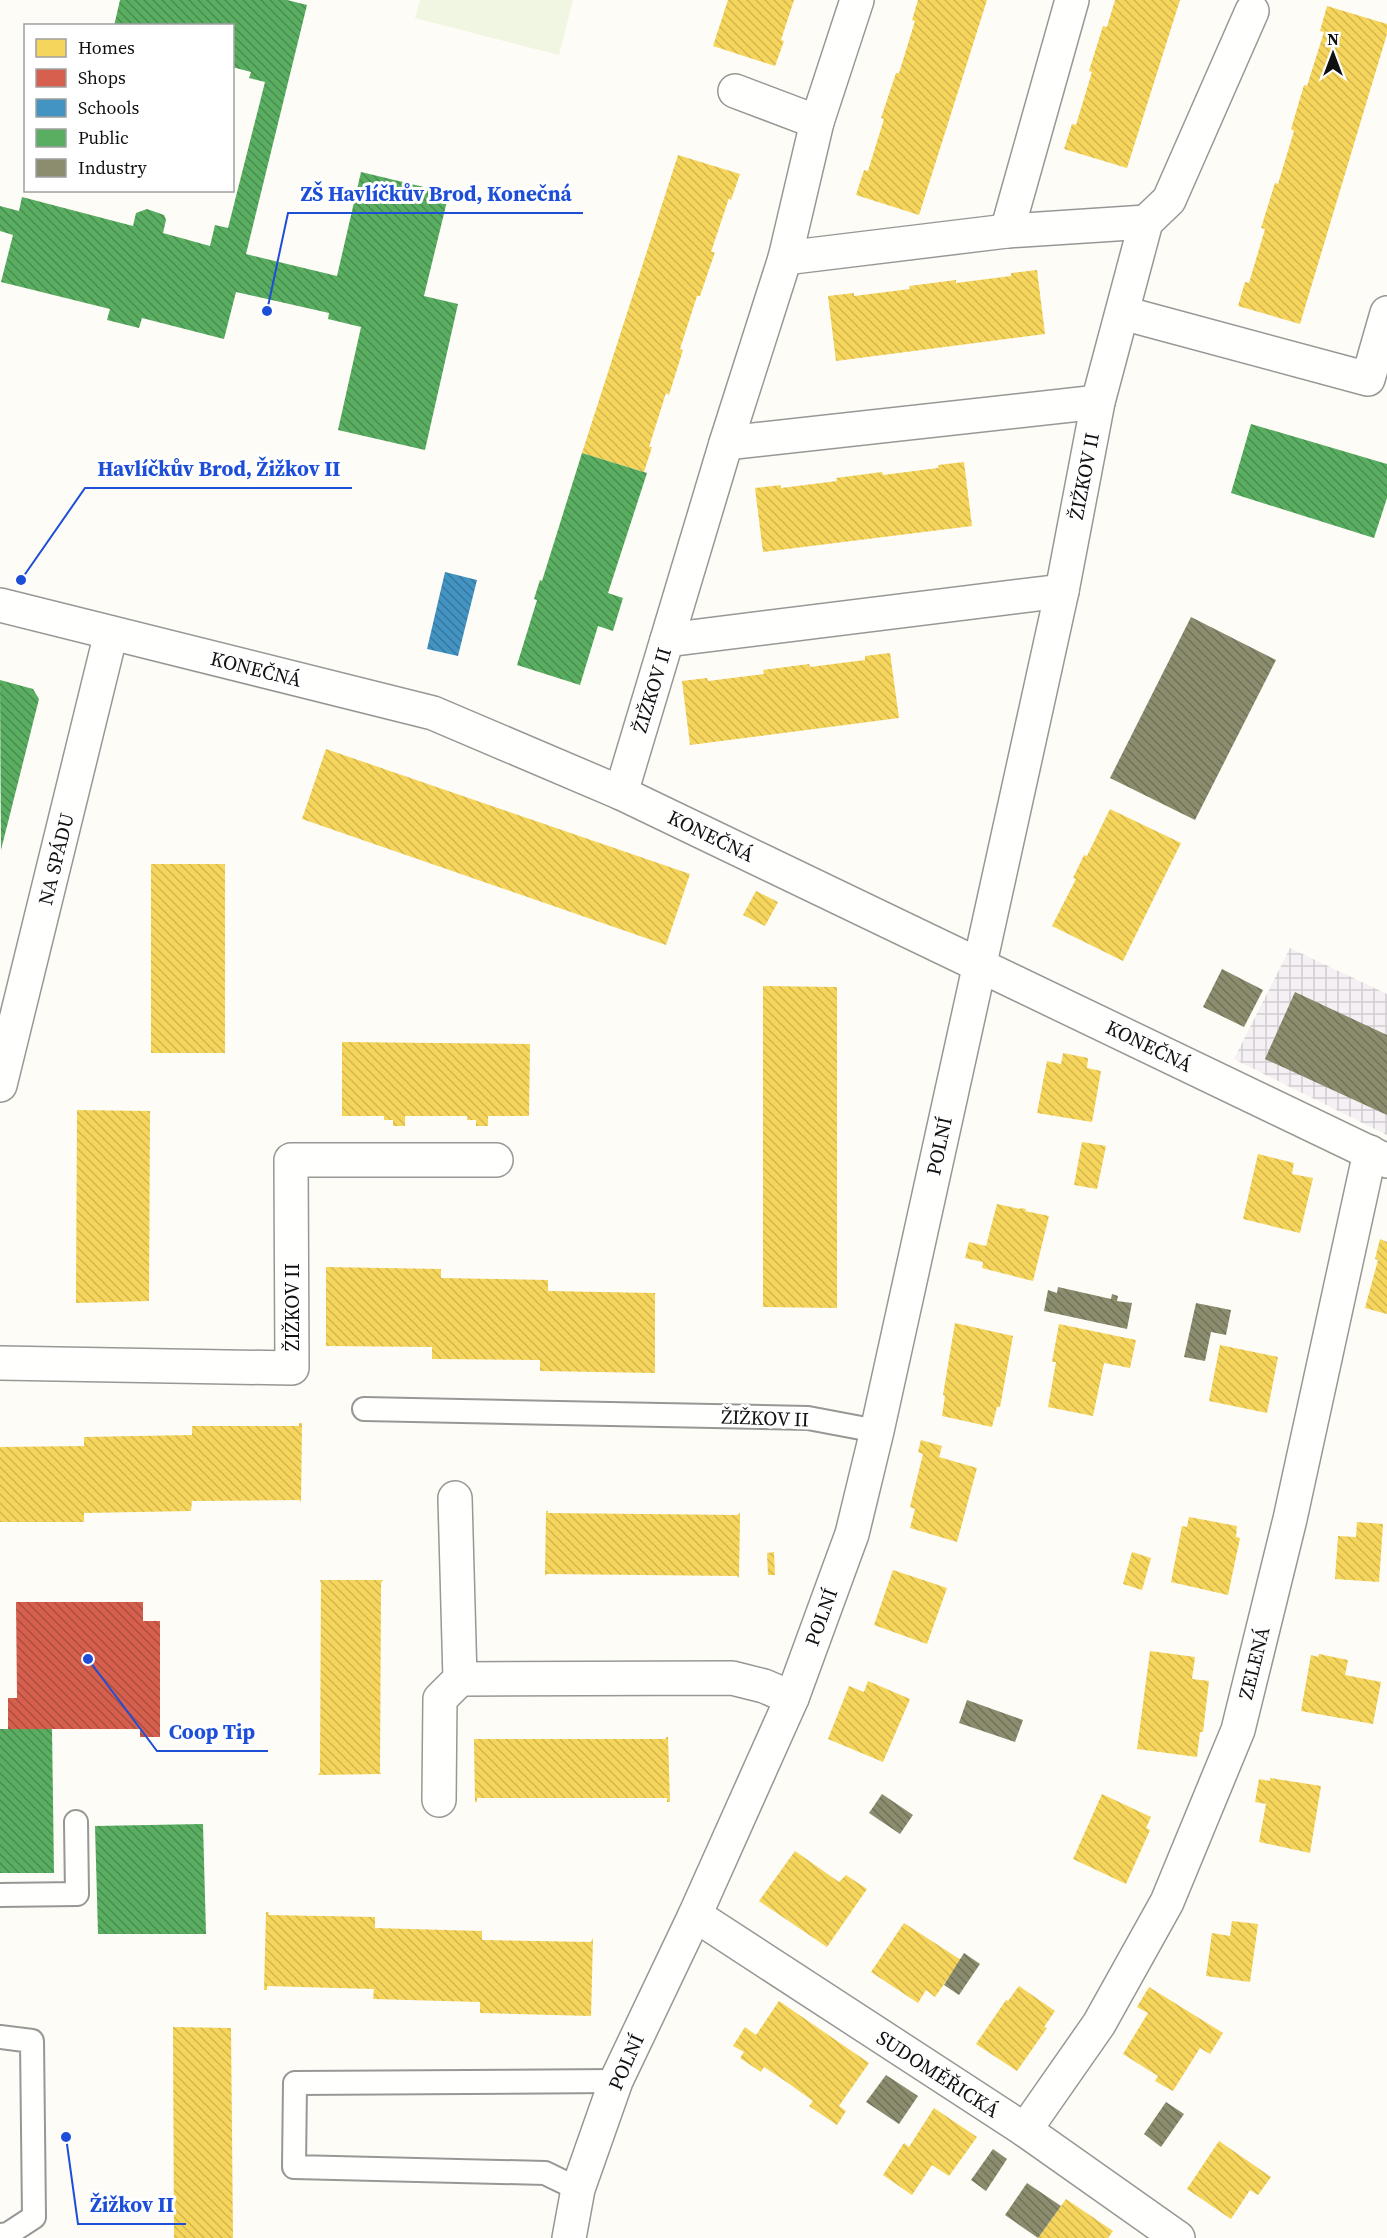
<svg xmlns="http://www.w3.org/2000/svg" width="1387" height="2238" viewBox="0 0 1387 2238" font-family="'Source Serif 4',serif">
  <defs>
    <pattern id="industrial-grid" width="8" height="8" patternUnits="userSpaceOnUse" patternTransform="scale(1.5)"><rect width="8" height="8" fill="#f5f0f3"/><path d="M0 4h8M4 0v8" fill="none" stroke="#d1cdcf"/></pattern>
    <pattern id="homes-back-hatch" width="6" height="6" patternUnits="userSpaceOnUse" patternTransform="scale(1.5)"><rect width="6" height="6" fill="#f6d55c"/><path d="M-1 5l2 2M0 0l6 6M5-1l2 2" fill="none" stroke="#d2b64f"/></pattern>
    <pattern id="shops-back-hatch" width="6" height="6" patternUnits="userSpaceOnUse" patternTransform="scale(1.5)"><rect width="6" height="6" fill="#d6604d"/><path d="M-1 5l2 2M0 0l6 6M5-1l2 2" fill="none" stroke="#ac4e3f"/></pattern>
    <pattern id="schools-back-hatch" width="6" height="6" patternUnits="userSpaceOnUse" patternTransform="scale(1.5)"><rect width="6" height="6" fill="#4393c3"/><path d="M-1 5l2 2M0 0l6 6M5-1l2 2" fill="none" stroke="#37779d"/></pattern>
    <pattern id="public-back-hatch" width="6" height="6" patternUnits="userSpaceOnUse" patternTransform="scale(1.5)"><rect width="6" height="6" fill="#5aae61"/><path d="M-1 5l2 2M0 0l6 6M5-1l2 2" fill="none" stroke="#498c4f"/></pattern>
    <pattern id="industry-back-hatch" width="6" height="6" patternUnits="userSpaceOnUse" patternTransform="scale(1.5)"><rect width="6" height="6" fill="#8c8c6e"/><path d="M-1 5l2 2M0 0l6 6M5-1l2 2" fill="none" stroke="#717159"/></pattern>
  </defs>
  <rect width="100%" height="100%" fill="#fdfcf7"/>
  <!-- industrial -->
  <polygon fill="url(#industrial-grid)" points="1290,948 1387,994 1387,1135 1234,1059"/>
  <!-- pitch -->
  <polygon fill="#f0f6e1" points="420,0 573,0 559,55 415,18"/>
  <!-- homes -->
  <g fill="url(#homes-back-hatch)">
    <polygon points="728,0 794,0 781,40 784,41 775,66 713,46"/>
    <polygon points="918,0 987,0 919,215 856,195 864,170 868,171 884,119 881,118 896,73 899,73 915,21 912,20"/>
    <polygon points="1115,0 1180,0 1127,168 1064,149 1072,124 1076,125 1092,72 1089,71 1103,26 1107,27"/>
    <polygon points="1327,6 1387,24 1387,34 1300,324 1238,306 1245,282 1249,283 1265,229 1261,228 1275,183 1278,184 1294,131 1291,129 1304,85 1307,86 1324,32 1320,31"/>
    <polygon points="678,155 740,174 731,200 729,198 711,252 715,252 700,296 697,296 680,349 683,350 669,395 666,393 649,447 652,447 644,472 582,453"/>
    <polygon points="1037,270 1045,334 836,361 828,296 854,293 854,296 910,289 909,286 956,280 956,283 1011,276 1011,273"/>
    <polygon points="964,462 972,526 763,552 755,488 781,485 781,488 837,481 836,478 882,472 883,475 938,468 938,465"/>
    <polygon points="890,653 899,718 690,745 682,681 707,678 708,681 764,674 763,670 809,664 810,667 865,660 865,656"/>
    <polygon points="326,749 690,874 666,945 302,819"/>
    <polygon points="1110,809 1181,843 1123,961 1052,926 1076,879 1073,878 1084,855 1087,856"/>
    <rect x="151" y="864" width="74" height="189"/>
    <polygon points="756,891 778,902 765,926 743,915"/>
    <polygon points="763,986 837,987 837,1308 763,1307"/>
    <polygon points="342,1042 530,1044 529,1116 488,1116 488,1126 476,1126 476,1120 467,1120 467,1116 405,1116 405,1126 393,1126 393,1120 384,1120 384,1116 342,1116"/>
    <polygon points="1063,1053 1088,1058 1087,1068 1101,1071 1092,1122 1037,1113 1047,1061 1061,1064"/>
    <polygon points="77,1110 150,1111 149,1301 76,1303"/>
    <polygon points="1082,1142 1106,1146 1097,1189 1074,1185"/>
    <polygon points="1258,1154 1294,1163 1292,1174 1313,1178 1300,1233 1243,1219"/>
    <polygon points="997,1204 1020,1209 1021,1208 1026,1209 1025,1211 1049,1216 1033,1281 982,1268 983,1262 965,1258 969,1242 986,1246"/>
    <polygon points="1380,1239 1387,1242 1387,1314 1365,1308 1378,1260 1375,1259"/>
    <polygon points="326,1267 441,1269 441,1278 548,1280 548,1291 655,1293 655,1373 540,1371 540,1360 432,1359 432,1347 326,1346"/>
    <polygon points="955,1323 1013,1336 1000,1407 997,1407 992,1427 942,1416 945,1396 943,1395"/>
    <polygon points="1059,1324 1136,1340 1130,1368 1104,1363 1093,1416 1048,1407 1056,1362 1052,1362"/>
    <polygon points="1220,1345 1278,1357 1267,1413 1209,1401"/>
    <polygon points="299,1423 302,1423 301,1502 299,1500 192,1501 191,1511 84,1513 84,1522 0,1522 0,1447 84,1446 84,1437 192,1435 192,1426 299,1426"/>
    <polygon points="921,1440 942,1446 939,1457 977,1468 957,1542 910,1528 915,1509 910,1507 923,1454 918,1452"/>
    <polygon points="546,1511 548,1511 548,1513 737,1515 740,1513 739,1578 737,1576 547,1574 545,1576"/>
    <polygon points="1189,1517 1237,1526 1236,1537 1240,1538 1228,1595 1171,1582 1182,1526 1187,1527"/>
    <polygon points="1357,1522 1383,1524 1379,1582 1335,1579 1338,1536 1356,1537"/>
    <polygon points="774,1552 775,1575 768,1575 767,1553"/>
    <polygon points="1132,1552 1151,1558 1142,1590 1123,1584"/>
    <polygon points="893,1570 947,1588 927,1644 874,1625"/>
    <polygon points="320,1580 383,1580 381,1583 380,1772 381,1774 318,1775 320,1772 321,1583"/>
    <polygon points="1150,1651 1195,1657 1192,1679 1209,1681 1203,1732 1200,1732 1197,1757 1137,1749"/>
    <polygon points="1319,1654 1348,1660 1345,1675 1381,1682 1373,1724 1301,1711 1311,1655 1318,1657"/>
    <polygon points="868,1681 910,1699 883,1762 828,1739 849,1686 864,1692"/>
    <polygon points="666,1737 668,1737 670,1802 667,1802 667,1798 477,1798 477,1802 475,1802 474,1739 666,1739"/>
    <polygon points="1270,1778 1321,1786 1310,1853 1259,1842 1266,1804 1255,1802 1259,1779 1270,1781"/>
    <polygon points="1102,1794 1151,1817 1146,1828 1150,1830 1126,1884 1073,1859"/>
    <polygon points="795,1851 839,1882 846,1875 867,1889 827,1947 759,1901"/>
    <polygon points="266,1912 269,1912 268,1915 375,1917 375,1928 482,1931 482,1940 591,1942 593,1938 591,2016 480,2013 480,2002 373,1999 374,1989 267,1986 267,1990 264,1990"/>
    <polygon points="1232,1921 1258,1924 1250,1982 1206,1976 1212,1933 1230,1936"/>
    <polygon points="904,1923 961,1960 935,1997 926,1990 918,2003 871,1972"/>
    <polygon points="1019,1986 1055,2011 1044,2027 1047,2028 1017,2071 976,2044 1006,2000 1008,2001"/>
    <polygon points="1149,1987 1223,2033 1210,2054 1200,2048 1173,2091 1155,2081 1158,2076 1123,2054 1148,2013 1137,2007"/>
    <polygon points="779,2001 869,2063 839,2106 846,2111 837,2125 809,2106 813,2101 788,2083 764,2067 761,2072 740,2058 744,2052 733,2046 745,2027 756,2035"/>
    <polygon points="173,2027 231,2028 233,2238 174,2238"/>
    <polygon points="934,2108 977,2137 949,2176 932,2165 912,2195 883,2175 904,2143 909,2147"/>
    <polygon points="1219,2141 1271,2177 1258,2195 1250,2190 1231,2219 1187,2189"/>
    <polygon points="1066,2199 1113,2231 1108,2238 1038,2238"/>
  </g>
  <!-- shops -->
  <polygon fill="url(#shops-back-hatch)" points="16,1602 143,1602 143,1621 160,1621 160,1737 140,1737 140,1729 8,1729 8,1698 17,1698"/>
  <!-- schools -->
  <polygon fill="url(#schools-back-hatch)" points="445,572 477,580 458,656 427,649"/>
  <!-- public -->
  <g fill="url(#public-back-hatch)">
    <polygon points="120,0 287,0 307,5 246,254 337,276 361,172 449,193 424,296 458,304 425,450 338,430 361,327 328,319 329,313 236,292 224,339 142,318 139,328 107,320 110,309 1,282 13,235 0,231 0,206 19,211 22,197 133,226 136,213 147,209 164,215 166,220 163,233 210,246 215,225 228,228 265,82 249,78 251,72 232,67 232,26 114,26"/>
    <polygon points="1251,424 1387,464 1387,498 1374,538 1231,493"/>
    <polygon points="582,453 647,473 608,593 623,598 613,631 598,626 580,685 517,665 537,600 534,599 540,580 542,581"/>
    <polygon points="0,680 33,689 39,699 1,850"/>
    <polygon points="0,1729 52,1729 54,1873 0,1873"/>
    <polygon points="203,1824 206,1934 98,1934 95,1826"/>
  </g>
  <!-- industry -->
  <g fill="url(#industry-back-hatch)">
    <polygon points="1191,617 1276,660 1195,820 1110,778"/>
    <polygon points="1222,969 1263,990 1244,1027 1203,1007"/>
    <polygon points="1295,992 1387,1035 1387,1115 1265,1059"/>
    <polygon points="1058,1287 1111,1299 1112,1294 1118,1296 1117,1301 1132,1303 1127,1329 1044,1311 1048,1290 1057,1293"/>
    <polygon points="1196,1303 1231,1310 1226,1335 1211,1332 1205,1361 1184,1357"/>
    <polygon points="967,1700 1023,1720 1015,1742 959,1723"/>
    <polygon points="882,1794 913,1815 900,1834 869,1813"/>
    <polygon points="964,1953 980,1964 959,1995 944,1985"/>
    <polygon points="886,2075 918,2096 899,2124 866,2102"/>
    <polygon points="1166,2102 1184,2114 1161,2147 1144,2134"/>
    <polygon points="993,2149 1007,2159 986,2191 971,2180"/>
    <polygon points="1027,2183 1061,2206 1038,2238 1005,2215"/>
  </g>
  <g fill="none" stroke-linecap="round" stroke-linejoin="round">
    <!-- service casing -->
    <g stroke="#979795" stroke-width="26">
      <g id="service">
        <polyline points="364,1409 808,1418 877,1431"/>
        <polyline points="0,1895 77,1894 76,1822"/>
        <polyline points="0,2037 32,2041 34,2217 8,2234 0,2235"/>
        <polyline points="578,2189 545,2173 294,2167 295,2083 616,2081"/>
      </g>
    </g>
    <!-- minor casing -->
    <g stroke="#979795" stroke-width="36">
      <g id="minor">
        <polyline points="735,91 817,122"/>
        <polyline points="1007,231 1072,0"/>
        <polyline points="785,258 1007,231 1146,222"/>
        <polyline points="1123,313 1368,379 1387,313"/>
        <polyline points="726,443 1098,402"/>
        <polyline points="0,605 433,713 621,793 1387,1161"/>
        <polyline points="667,640 1062,591"/>
        <polyline points="621,793 726,443 785,258 817,122 857,0"/>
        <polyline points="0,1085 111,633"/>
        <polyline points="0,1363 292,1368 291,1160 496,1160"/>
        <polyline points="460,1679 732,1678 764,1686 792,1698"/>
        <polyline points="439,1800 440,1699 460,1679 455,1498"/>
        <polyline points="695,1915 1025,2130 1178,2238"/>
        <polyline points="1025,2130 1099,2024 1167,1902 1238,1730 1290,1519 1370,1152"/>
        <polyline points="569,2238 578,2189 616,2081 695,1915 792,1698 852,1534 877,1431 1062,591 1098,402 1146,222 1169,200 1252,11"/>
      </g>
    </g>
    <!-- service -->
    <use href="#service" stroke="#fffffe" stroke-width="22"/>
    <!-- minor -->
    <use href="#minor" stroke="#fffffe" stroke-width="33"/>
  </g>
  <g text-anchor="middle" stroke-width="6" stroke-linejoin="round" paint-order="stroke">
    <!-- street labels -->
    <g font-size="20" fill="#111" stroke="#fff">
      <text transform="translate(1084 476) rotate(-79)" y="7">ŽIŽKOV II</text>
      <text transform="translate(256 669) rotate(14)" y="7">KONEČNÁ</text>
      <text transform="translate(652 690) rotate(-73)" y="7">ŽIŽKOV II</text>
      <text transform="translate(711 836) rotate(26)" y="7">KONEČNÁ</text>
      <text transform="translate(56 859) rotate(-76)" y="7">NA SPÁDU</text>
      <text transform="translate(1149 1046) rotate(26)" y="7">KONEČNÁ</text>
      <text transform="translate(939 1146) rotate(-78)" y="7">POLNÍ</text>
      <text transform="translate(292 1307) rotate(-90)" y="7">ŽIŽKOV II</text>
      <text transform="translate(765 1418) rotate(2)" y="7">ŽIŽKOV II</text>
      <text transform="translate(821 1617) rotate(-70)" y="7">POLNÍ</text>
      <text transform="translate(1254 1663) rotate(-76)" y="7">ZELENÁ</text>
      <text transform="translate(626 2062) rotate(-66)" y="7">POLNÍ</text>
      <text transform="translate(938 2074) rotate(33)" y="7">SUDOMĚŘICKÁ</text>
    </g>
  </g>
  <!-- callouts -->
  <path fill="none" stroke="#1d4ed8" stroke-width="2" d="M267 311L288 213H583M21 580L85 488H352M88 1659L157 1751H268M66 2137L78 2224H186"/>
  <g fill="#1d4ed8" stroke="#fff" stroke-width="2">
    <circle cx="267" cy="311" r="6"/>
    <circle cx="21" cy="580" r="6"/>
    <circle cx="88" cy="1659" r="6"/>
    <circle cx="66" cy="2137" r="6"/>
  </g>
  <g font-size="21" text-anchor="middle" font-weight="bold" fill="#1d4ed8" stroke="#fff" stroke-width="6" stroke-linejoin="round" paint-order="stroke">
    <text x="436" y="201">ZŠ Havlíčkův Brod, Konečná</text>
    <text x="219" y="476">Havlíčkův Brod, Žižkov II</text>
    <text x="212" y="1739">Coop Tip</text>
    <text x="132" y="2212">Žižkov II</text>
  </g>
  <!-- legend -->
  <rect x="24" y="24" width="210" height="168" fill="#ffffff" stroke="#a0a0a0" stroke-width="1.5"/>
  <rect x="36" y="39" width="30" height="18" fill="#f6d55c" stroke="#a0a0a0" stroke-width="1.5"/>
  <text x="78" y="54" font-size="18" fill="#111111">Homes</text>
  <rect x="36" y="69" width="30" height="18" fill="#d6604d" stroke="#a0a0a0" stroke-width="1.5"/>
  <text x="78" y="84" font-size="18" fill="#111111">Shops</text>
  <rect x="36" y="99" width="30" height="18" fill="#4393c3" stroke="#a0a0a0" stroke-width="1.5"/>
  <text x="78" y="114" font-size="18" fill="#111111">Schools</text>
  <rect x="36" y="129" width="30" height="18" fill="#5aae61" stroke="#a0a0a0" stroke-width="1.5"/>
  <text x="78" y="144" font-size="18" fill="#111111">Public</text>
  <rect x="36" y="159" width="30" height="18" fill="#8c8c6e" stroke="#a0a0a0" stroke-width="1.5"/>
  <text x="78" y="174" font-size="18" fill="#111111">Industry</text>
  <!-- north arrow -->
  <g transform="translate(1333 54)" stroke="#ffffff" stroke-width="4.5" paint-order="stroke">
  <path d="M0-4.5L10 22L0 15L-10 22Z" fill="#111111"/>
  <text y="-9" font-size="16" font-weight="bold" text-anchor="middle" fill="#111111">N</text>
  </g>
</svg>
